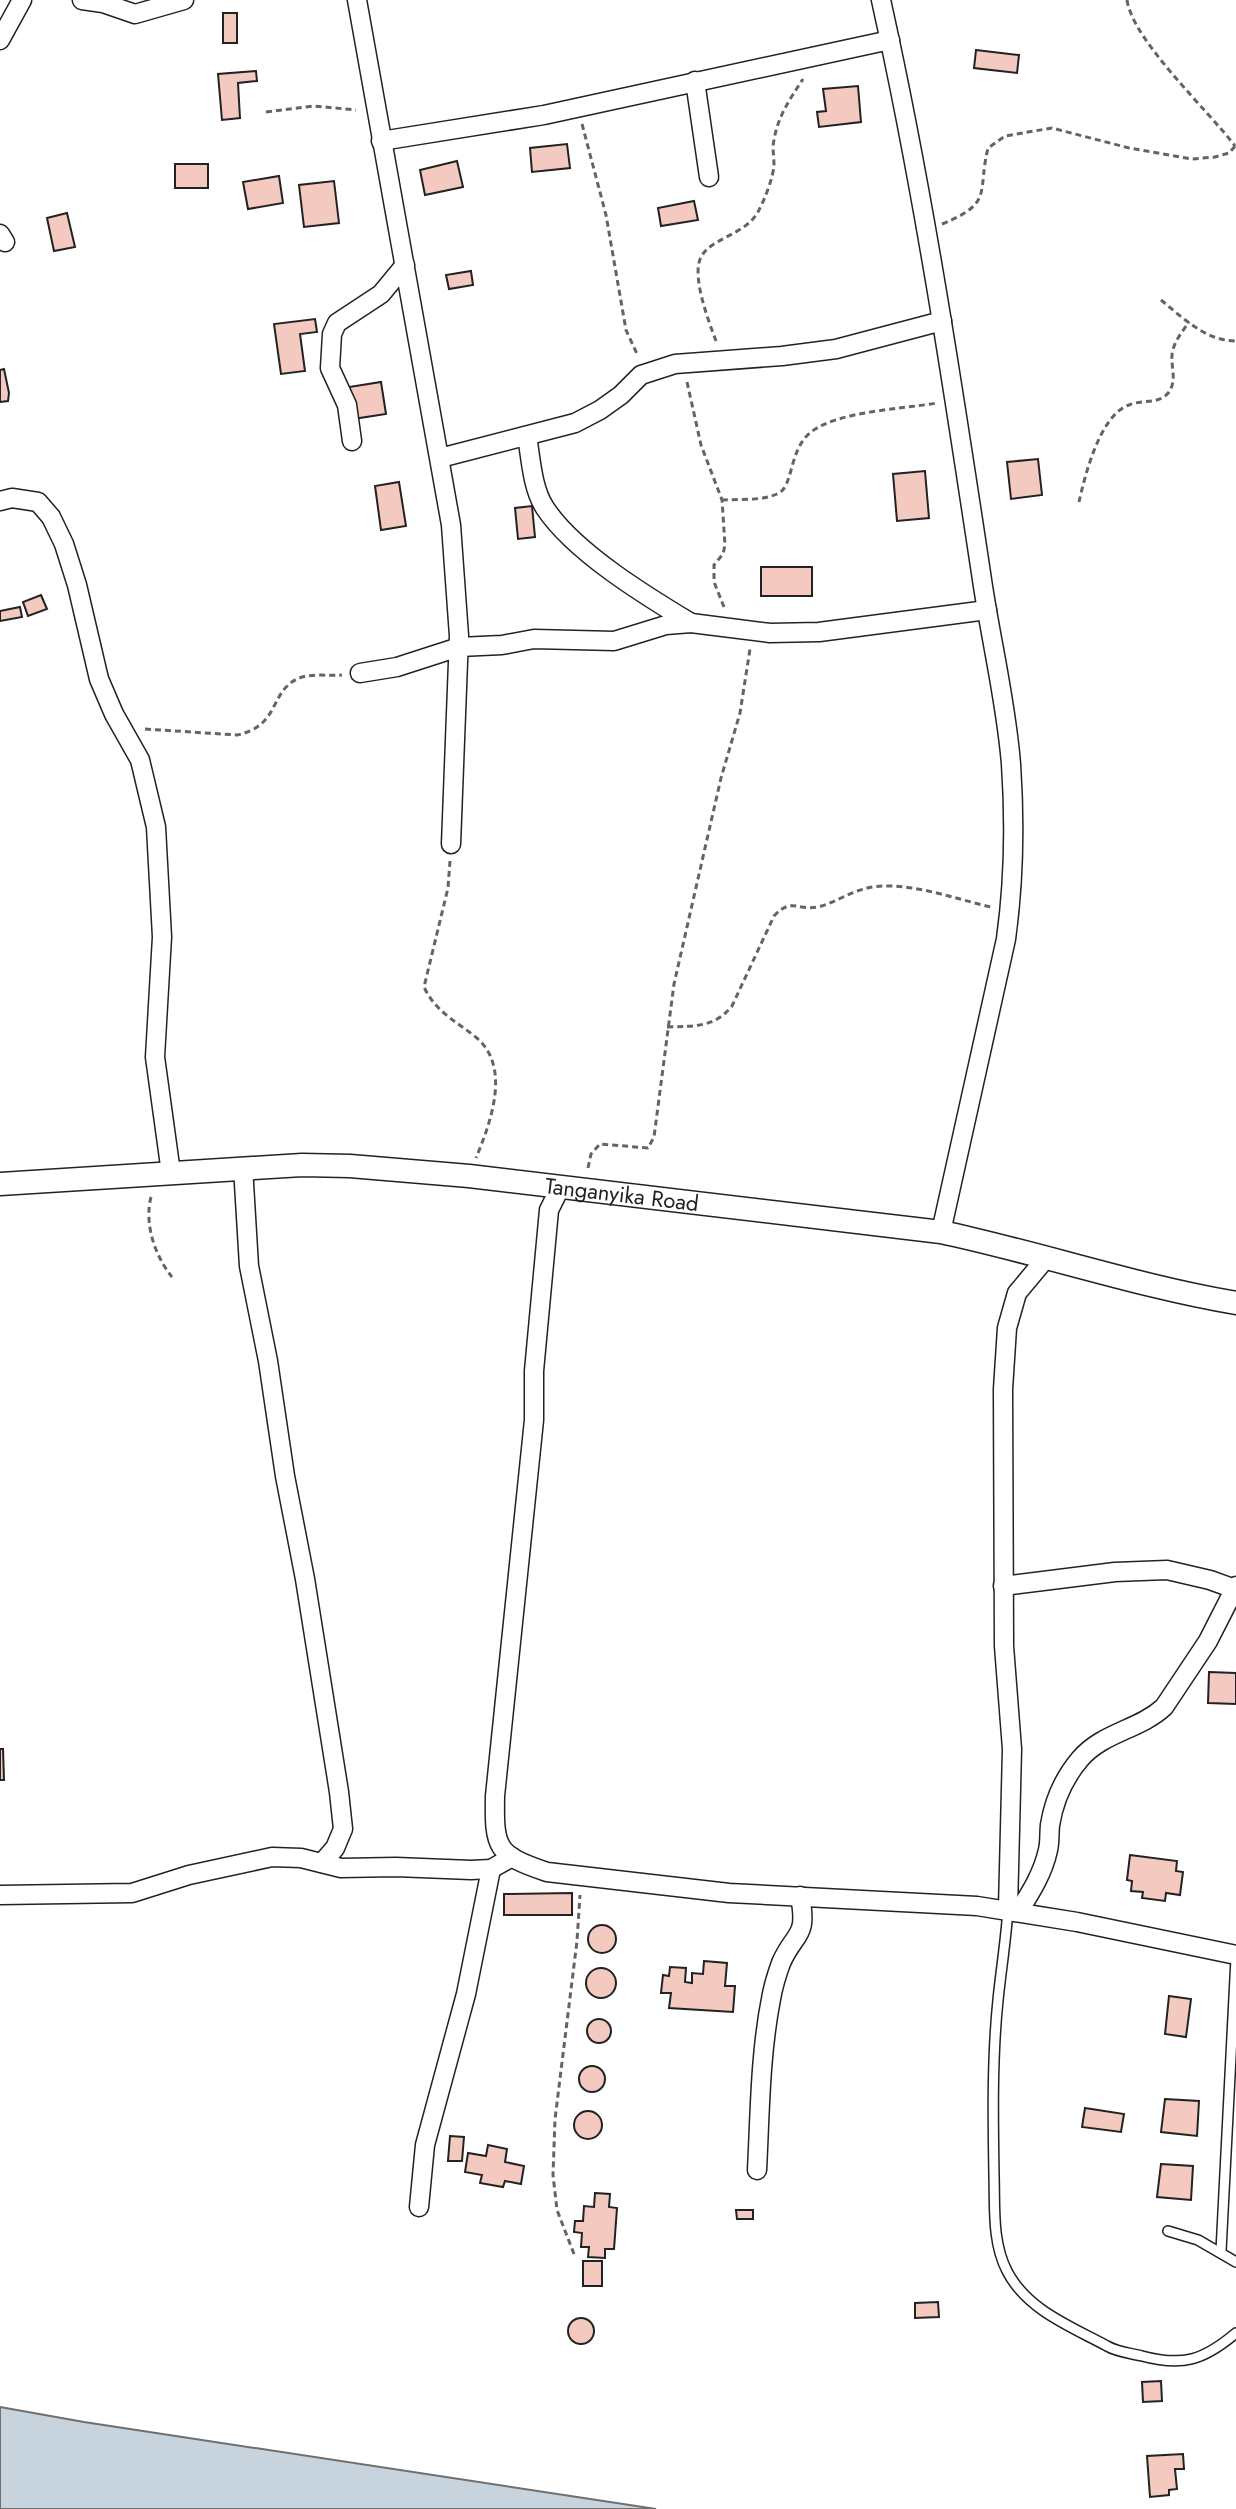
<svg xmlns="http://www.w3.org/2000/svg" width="1236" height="2509" viewBox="0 0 1236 2509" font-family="Jost,sans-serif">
  <rect width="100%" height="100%" fill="#fff"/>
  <!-- water -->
  <polygon fill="#c7d3dd" stroke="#6f6f6f" stroke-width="2" points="0,2407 84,2422 656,2509 0,2509"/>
  <!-- building -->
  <g fill="#f3c9c0" stroke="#222" stroke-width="2">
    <rect x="223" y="13" width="14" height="30"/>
    <polygon points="976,50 1019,55 1017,73 974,68"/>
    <polygon points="256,71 257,81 238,83 240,118 222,120 218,74"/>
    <polygon points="858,86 861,122 819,127 817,112 826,111 823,89"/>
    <polygon points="567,144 570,168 532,172 530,148"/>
    <polygon points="457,161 463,187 425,195 420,170"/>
    <rect x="175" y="164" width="33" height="24"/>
    <polygon points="279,176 283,203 248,209 243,182"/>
    <polygon points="334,181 339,223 304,227 299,185"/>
    <polygon points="694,201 698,220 661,226 658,208"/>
    <polygon points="67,213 75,247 54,251 47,218"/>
    <polygon points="471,271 473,285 449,289 446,275"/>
    <polygon points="315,319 317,332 300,334 305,371 281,374 274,324"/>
    <polygon points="4,369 9,393 8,401 0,402 0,370"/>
    <polygon points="381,382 386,414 353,419 349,387"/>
    <polygon points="1038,459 1042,495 1011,499 1007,462"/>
    <polygon points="925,471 929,518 897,521 893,474"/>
    <polygon points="399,482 406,526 381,530 375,486"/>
    <polygon points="532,506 535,537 518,539 515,508"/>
    <rect x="761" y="567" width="51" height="29"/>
    <polygon points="41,595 47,609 28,616 23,602"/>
    <polygon points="20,607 22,617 0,621 0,611"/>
    <polygon points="1209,1672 1236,1673 1236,1704 1208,1703"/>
    <polygon points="0,1749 3,1749 4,1780 0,1780"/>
    <polygon points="1130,1855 1177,1861 1176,1871 1183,1872 1180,1895 1166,1893 1165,1901 1142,1898 1143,1892 1131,1891 1132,1881 1127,1880"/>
    <polygon points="572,1893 572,1915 504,1915 504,1894"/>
    <circle cx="602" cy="1939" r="14"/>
    <polygon points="704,1961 727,1963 725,1986 735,1986 733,2012 669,2008 671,1993 661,1993 663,1975 669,1976 670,1967 686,1968 685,1982 692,1983 692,1973 703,1974"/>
    <circle cx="601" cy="1983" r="15"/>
    <polygon points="1169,1996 1191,1999 1186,2037 1165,2034"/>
    <circle cx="599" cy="2031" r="12"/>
    <circle cx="592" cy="2079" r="13"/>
    <polygon points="1165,2099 1199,2101 1197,2136 1161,2132"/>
    <polygon points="1085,2108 1124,2114 1121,2132 1082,2127"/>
    <circle cx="588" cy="2125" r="14"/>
    <polygon points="450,2136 464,2137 462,2161 448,2161"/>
    <polygon points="488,2145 507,2149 505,2162 524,2166 521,2184 505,2181 503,2187 480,2183 482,2175 465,2172 468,2153 486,2156"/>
    <polygon points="1161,2164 1193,2166 1191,2200 1157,2197"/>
    <polygon points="595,2193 610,2194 609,2207 617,2208 614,2249 605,2249 605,2258 588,2257 589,2247 581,2247 582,2233 574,2232 575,2221 583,2221 584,2206 594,2207"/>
    <polygon points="736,2210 753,2210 753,2219 737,2219"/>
    <rect x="583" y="2261" width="19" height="25"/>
    <polygon points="938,2302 939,2317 915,2318 915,2303"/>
    <circle cx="581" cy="2331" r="13"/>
    <polygon points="1161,2381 1162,2401 1143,2402 1142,2382"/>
    <polygon points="1183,2454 1184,2469 1175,2469 1177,2489 1169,2490 1169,2495 1150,2497 1147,2456"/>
  </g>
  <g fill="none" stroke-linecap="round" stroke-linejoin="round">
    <!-- service casing -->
    <g stroke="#222" stroke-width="12">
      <g id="service">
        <path d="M1008,1909c-2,31 -7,61 -10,91 -6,58 -5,118 -4,176 1,31 -2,66 13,95 20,39 63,55 100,75 10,6 23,7 35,10 41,11 62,4 94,-23"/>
        <polyline points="1168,2231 1198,2240 1236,2262"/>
        <polyline points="1221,2251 1236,1958"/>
      </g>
    </g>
    <!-- minor casing -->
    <g stroke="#222" stroke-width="21">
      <g id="minor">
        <polyline points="82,0 103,3 135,14 184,0"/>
        <polyline points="357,0 451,525 459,636 451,844"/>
        <path d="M881,0c42,189 71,381 100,573 9,64 25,127 30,191 4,59 3,117 -5,175l-65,293"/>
        <polyline points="0,40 22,0"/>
        <polyline points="695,81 709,177"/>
        <polyline points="381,141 544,115 890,40"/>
        <polyline points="0,234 5,242"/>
        <path d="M527,436c4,23 5,52 18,72 29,44 101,88 146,115"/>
        <polyline points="352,441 347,405 330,368 332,334 337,323 381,294 405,265"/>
        <polyline points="440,458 575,423 600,410 621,395 641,375 675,364 782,356 836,349 942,321"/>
        <polyline points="0,501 12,498 38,502 51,517 64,544 77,585 99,679 114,714 140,760 156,827 162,937 155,1057 171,1173"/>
        <polyline points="360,673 397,667 459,647 502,645 534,639 614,641 666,625 691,623 770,633 819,632 987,610"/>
        <polyline points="243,1167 249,1266 268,1361 285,1476 305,1579 339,1792 343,1829 335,1848 322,1863"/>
        <path d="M561,1186l-12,24 -15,161v49l-39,376c-1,52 1,59 52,76l182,21 248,13 100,16 159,33"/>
        <polyline points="1003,1586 1115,1572 1167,1570 1210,1580 1235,1589"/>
        <polyline points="0,1895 132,1893 189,1875 272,1857 301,1858 341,1868 396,1867 471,1870 491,1869 512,1857"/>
        <polyline points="1008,1909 1012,1749 1004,1646 1003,1389 1007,1328 1017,1293 1047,1257"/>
        <path d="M1019,1911c12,-19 24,-38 29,-61 2,-8 1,-16 2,-25 4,-25 14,-47 30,-66 23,-27 59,-29 84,-52l44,-66 28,-55"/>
        <path d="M757,2170c3,-57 3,-115 14,-171 2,-12 6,-25 10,-36 14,-32 27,-24 19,-67"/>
        <polyline points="419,2207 425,2145 466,1994 491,1869"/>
      </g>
    </g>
    <!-- tertiary casing -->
    <g stroke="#222" stroke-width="25">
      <g id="tertiary">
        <path id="s1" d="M0,1184l302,-19 48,1 119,10 472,56c99,21 195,54 295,71"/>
      </g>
    </g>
    <!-- path -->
    <g stroke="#646464" stroke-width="3" stroke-dasharray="6 4" stroke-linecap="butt">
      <path d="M1127,0c6,41 81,110 108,146"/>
      <polyline points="266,112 314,106 356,110"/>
      <polyline points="582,124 606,215 626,330 638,356"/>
      <path d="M942,224c52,-21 35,-31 46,-76l17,-12 47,-8 77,20 63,11 23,-2 14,-4 7,-8"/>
      <path d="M1161,300c22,18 45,41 75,41"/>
      <path d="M716,341c-7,-19 -25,-65 -15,-84 10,-19 44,-22 57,-45 7,-13 15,-34 16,-47 0,-9 -2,-17 0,-25 4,-24 16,-41 29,-61"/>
      <polyline points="687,382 701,445 722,500 725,545 723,554 714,565 714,582 724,607"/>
      <path d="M722,500c18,-1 39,1 55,-6 17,-6 11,-44 34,-62 27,-21 92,-23 126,-29"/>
      <path d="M1079,502c6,-27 21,-87 50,-97 14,-6 30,0 40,-13 8,-12 2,-24 3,-37 1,-12 10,-23 17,-33"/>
      <path d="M145,729l92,6c43,-9 32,-42 60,-56 12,-6 31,-3 45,-4"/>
      <path d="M450,861l-2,27 -24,99c12,26 34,35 54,52 33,30 12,85 -2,119"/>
      <path d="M667,1027c27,-1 47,1 65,-21l42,-90c18,-19 23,-5 44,-9 16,-4 30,-14 46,-18 36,-11 91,10 127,18"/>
      <polyline points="588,1168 591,1154 600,1144 648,1148 654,1137 674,984 721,778 740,713 750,649"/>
      <path d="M151,1197c-7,27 4,59 21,80"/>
      <polyline points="574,2254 557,2210 553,2175 555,2119 577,1941 580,1895"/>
    </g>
    <!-- service -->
    <use href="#service" stroke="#fff" stroke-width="9"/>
    <!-- minor -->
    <use href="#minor" stroke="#fff" stroke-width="18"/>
    <!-- tertiary -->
    <use href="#tertiary" stroke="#fff" stroke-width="22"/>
  </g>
  <g text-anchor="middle" stroke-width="6" stroke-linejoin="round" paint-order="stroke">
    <!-- street labels -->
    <g font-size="22" fill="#222" stroke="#fff">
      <text dy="8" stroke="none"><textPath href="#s1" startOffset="624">Tanganyika Road</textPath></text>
    </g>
  </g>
</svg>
